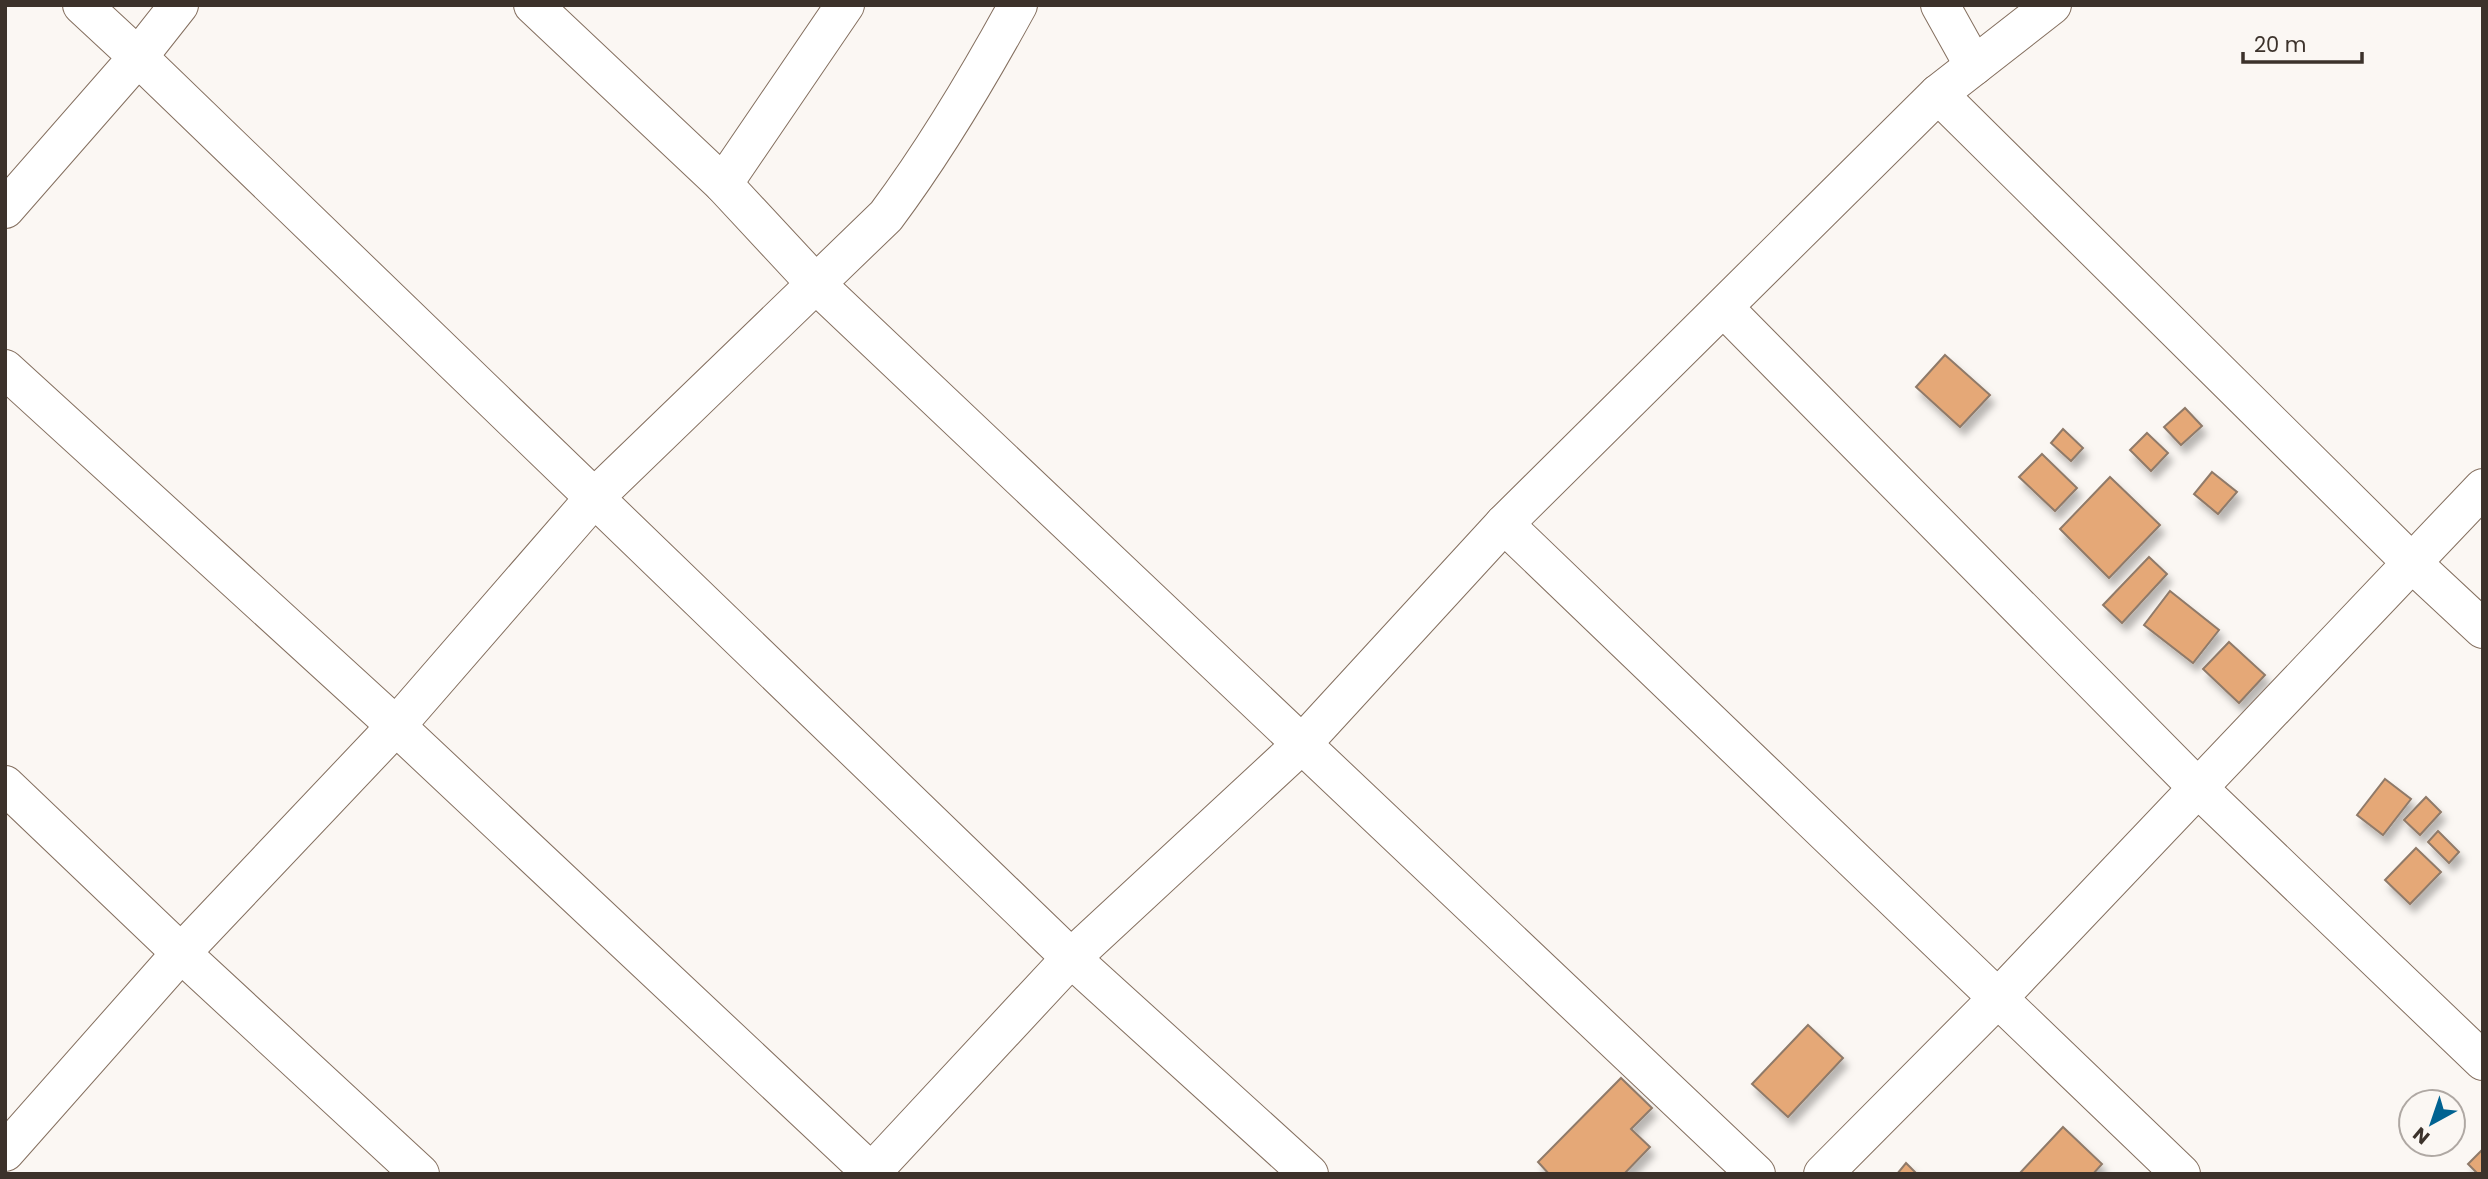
<svg xmlns="http://www.w3.org/2000/svg" width="2488" height="1179" viewBox="0 0 2488 1179" font-family="Poppins,sans-serif">
  <defs>
    <filter id="shadow"><feDropShadow dx="4.5" dy="8" stdDeviation="3.5" flood-color="#0004"/></filter>
  </defs>
  <rect width="100%" height="100%" fill="#fbf7f3"/>
  <!-- building -->
  <g fill="#e5a877" stroke="#8f7a69" stroke-width="2" filter="url(#shadow)">
    <polygon points="1945,355 1990,395 1960,427 1916,387"/>
    <polygon points="2185,408 2202,426 2181,445 2164,427"/>
    <polygon points="2063,429 2083,448 2071,461 2051,443"/>
    <polygon points="2147,433 2168,453 2151,471 2130,450"/>
    <polygon points="2042,454 2077,488 2055,511 2019,477"/>
    <polygon points="2212,472 2237,492 2218,514 2194,494"/>
    <polygon points="2110,477 2160,525 2109,578 2060,529"/>
    <polygon points="2149,557 2167,574 2122,623 2103,605"/>
    <polygon points="2170,591 2219,630 2193,663 2144,625"/>
    <polygon points="2229,642 2265,675 2239,703 2203,669"/>
    <polygon points="2385,779 2411,799 2383,835 2357,815"/>
    <polygon points="2426,797 2441,812 2420,835 2404,820"/>
    <polygon points="2438,831 2459,852 2449,863 2428,842"/>
    <polygon points="2416,848 2441,872 2410,904 2385,880"/>
    <polygon points="1808,1025 1843,1058 1788,1117 1752,1084"/>
    <polygon points="1621,1078 1652,1108 1631,1129 1650,1147 1624,1174 1549,1174 1538,1162"/>
    <polygon points="2063,1127 2102,1164 2093,1174 2019,1174"/>
    <polygon points="2483,1149 2483,1174 2478,1174 2468,1164"/>
    <polygon points="1906,1163 1917,1174 1897,1174"/>
  </g>
  <g fill="none" stroke-linecap="round" stroke-linejoin="round">
    <!-- minor casing -->
    <g stroke="#846f5f" stroke-width="40">
      <g id="minor">
        <polyline points="82,5 138,57 1071,958 1309,1174"/>
        <polyline points="533,5 723,184 816,284 1756,1174"/>
        <polyline points="1940,5 1974,66"/>
        <polyline points="1938,94 2411,562 2483,629"/>
        <polyline points="723,184 845,5"/>
        <polyline points="5,209 138,57 179,5"/>
        <polyline points="1724,308 2199,789 2483,1061"/>
        <polyline points="5,369 396,726 873,1174"/>
        <polyline points="1504,524 2181,1174"/>
        <polyline points="5,785 181,953 420,1174"/>
        <path d="M5,1152l176,-199 215,-227 199,-229 291,-281c50,-67 92,-138 132,-211"/>
        <polyline points="870,1174 1071,958 1301,745 1504,524 1938,94 2052,5"/>
        <polyline points="1823,1174 1998,998 2483,488"/>
      </g>
    </g>
    <!-- minor -->
    <use href="#minor" stroke="#fff" stroke-width="38"/>
  </g>
  <!-- border -->
  <rect width="2488" height="1179" fill="none" stroke="#3c322b" stroke-width="14"/>
  <!-- north arrow -->
  <g transform="translate(2432 1123) rotate(220)"><circle r="33" fill="#fbf7f3" stroke="#afa8a3" stroke-width="2"/>
  <path d="M0-5L12 26L0 18L-12 26Z" fill="#006291"/>
  <text y="-10" font-size="19" font-weight="bold" text-anchor="middle" fill="#3c322b">N</text>
  </g>
  <!-- scale -->
  <path d="M2243 52v10h119v-10" fill="none" stroke="#3c322b" stroke-width="3.5"/>
  <text x="2254" y="52" font-size="21" fill="#3c322b" stroke="#fbf7f3" stroke-width="5" paint-order="stroke">20 m</text>
</svg>
